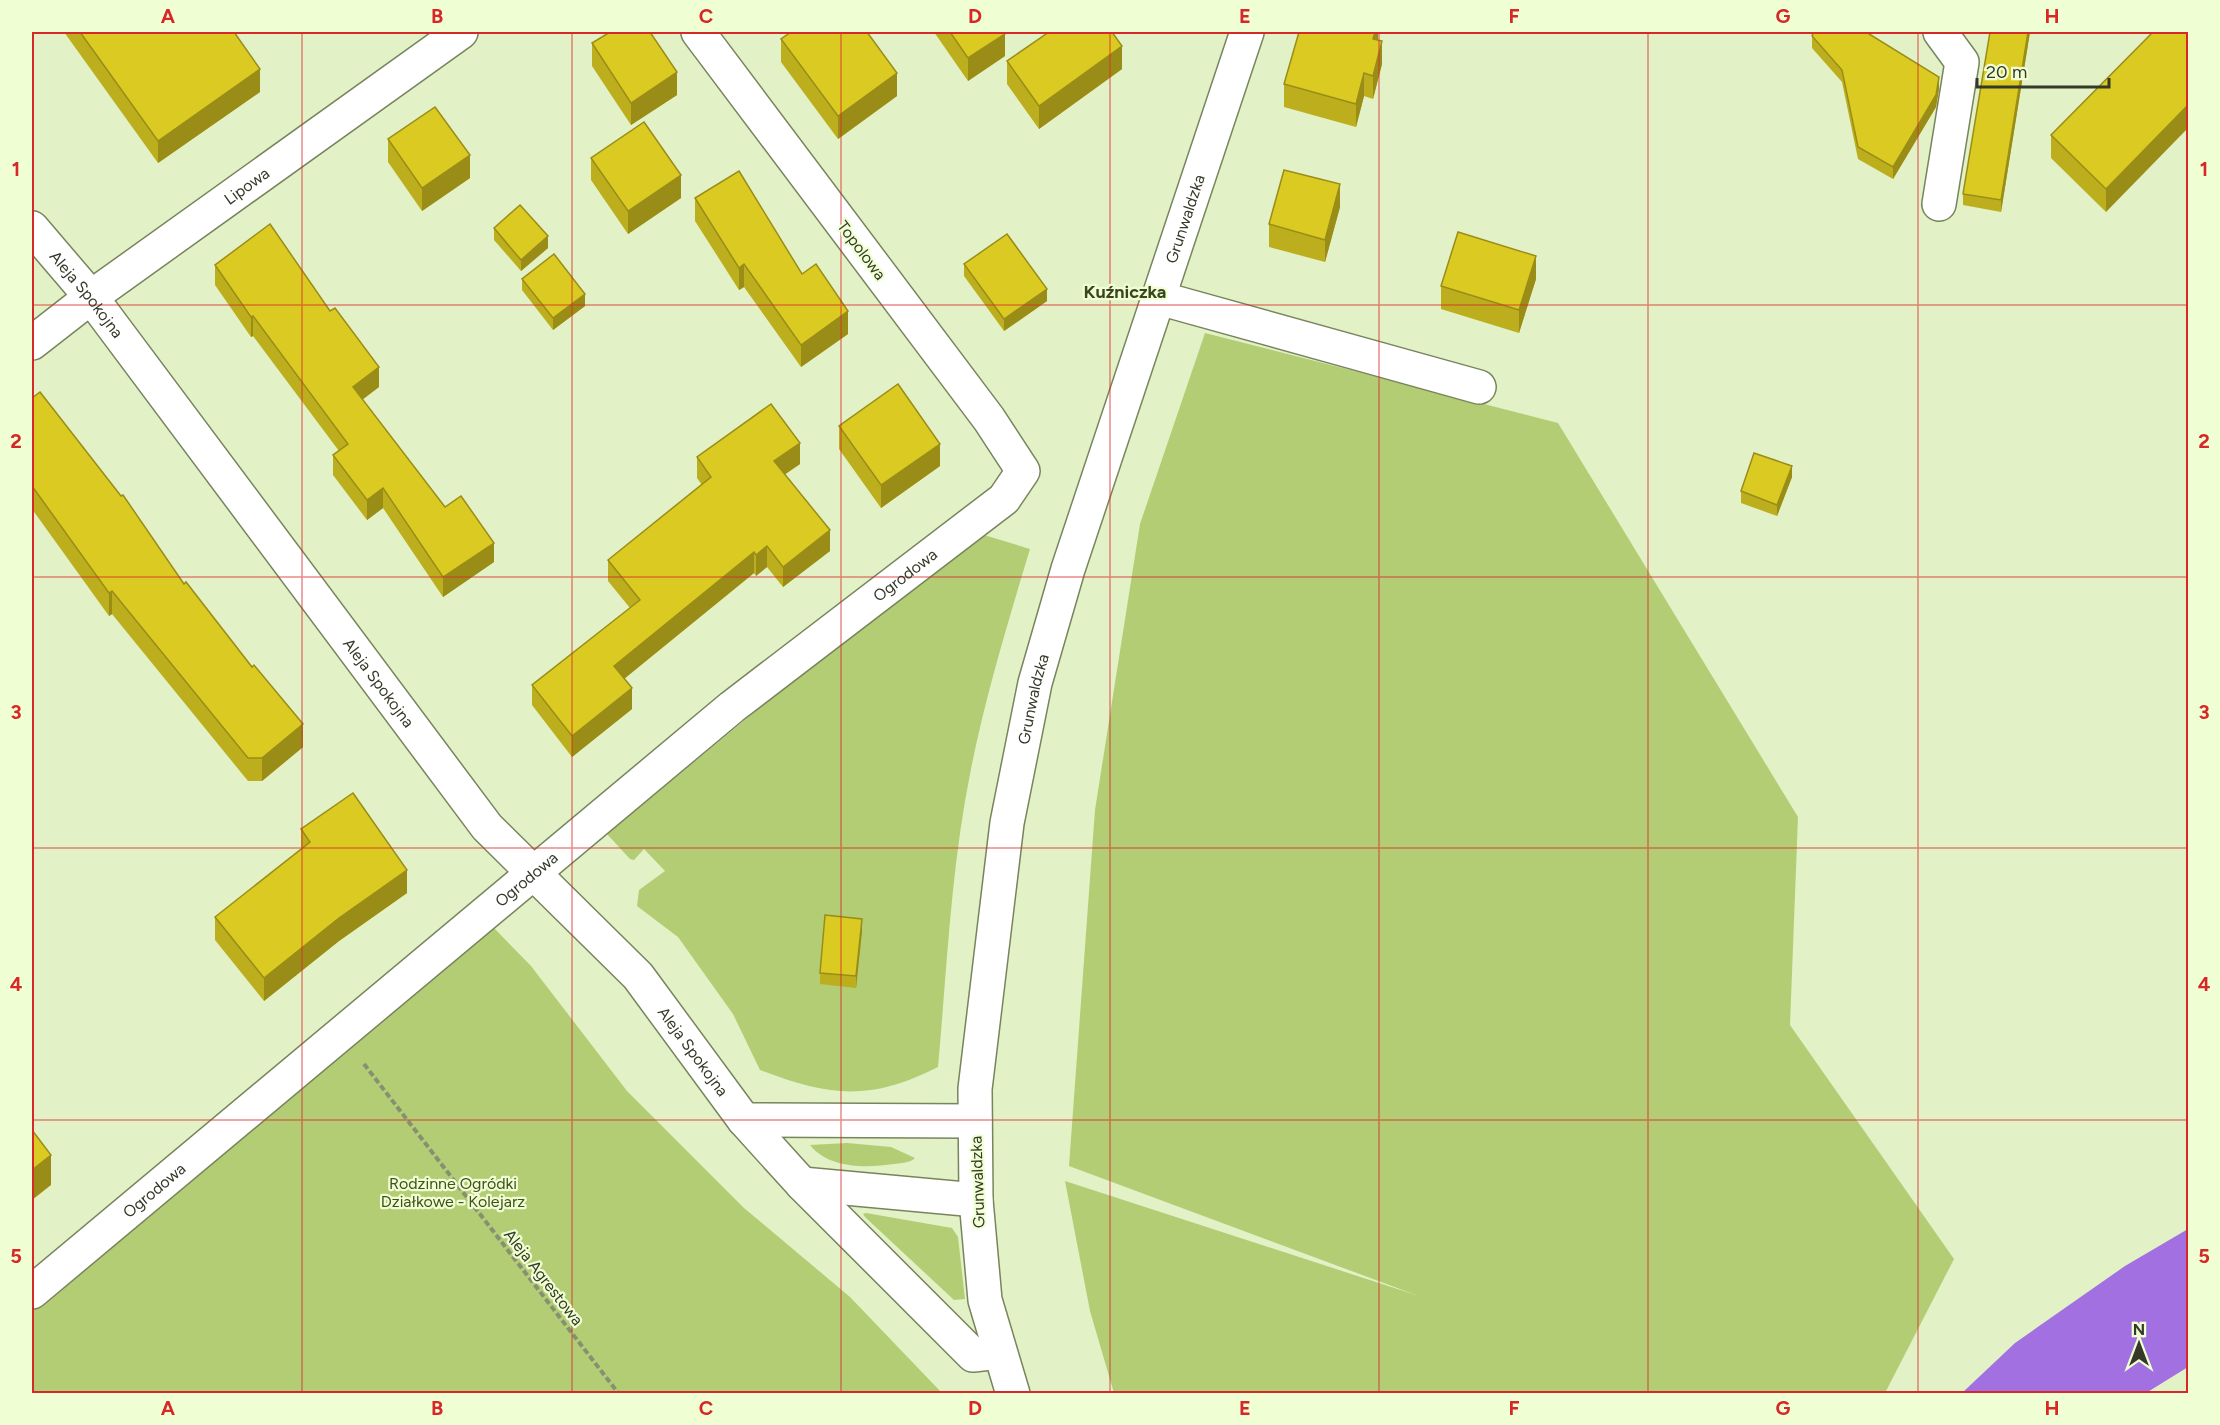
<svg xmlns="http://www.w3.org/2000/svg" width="2220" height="1425" viewBox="0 0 2220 1425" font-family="Figtree,sans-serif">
  <rect width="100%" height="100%" fill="#e2f1c6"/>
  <!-- green -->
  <g fill="#b3cd75">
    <polygon points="1205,333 1558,423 1798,817 1790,1025 1954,1259 1885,1393 1114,1393 1090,1311 1065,1181 1416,1295 1069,1166 1095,810 1140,524"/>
    <path d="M984,535l46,14c-22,73 -44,145 -59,220 -20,98 -24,199 -33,298 -69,35 -109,29 -178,3l-27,-56 -55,-77 -41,-31 2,-16 26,-19 -21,-22 -10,11 -4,-1 -23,-25 276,-228z"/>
    <polygon points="464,924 494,928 531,966 627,1091 744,1208 850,1297 941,1392 32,1394 32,1279"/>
    <path d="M847,1143l44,4 24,11c-5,5 -14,5 -21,6 -27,4 -65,5 -84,-19z"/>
    <polygon points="866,1213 952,1228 958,1237 965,1299 954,1300 865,1217 863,1214"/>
  </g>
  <!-- water -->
  <polygon fill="#a270e0" points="2188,1229 2188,1367 2146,1393 1962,1393 2015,1343 2125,1266"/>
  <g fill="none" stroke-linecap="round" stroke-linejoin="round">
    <!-- minor casing -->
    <g stroke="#78845d" stroke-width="36">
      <g id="minor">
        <polyline points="1939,204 1962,62 1940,32"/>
        <path id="s1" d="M32,228l59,69 396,530 151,149 106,144 58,64 171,171 26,-3"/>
        <polyline points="1159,298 1479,387"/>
        <path id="s2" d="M32,343l59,-46 370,-265"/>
        <polyline points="744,1120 975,1121"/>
        <polyline points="802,1184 976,1200"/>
        <path id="s3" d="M32,1292l700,-585 272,-208 19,-28 -34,-52 -291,-387"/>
        <path id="s4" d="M1013,1394l-28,-94 -9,-100 -1,-111 32,-266 28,-140 33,-114 179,-537"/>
      </g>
    </g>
    <!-- path -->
    <polyline stroke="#879073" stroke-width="4" stroke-dasharray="6 3" stroke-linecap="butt" points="364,1064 619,1394"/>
    <!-- minor -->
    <use href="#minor" stroke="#fff" stroke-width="33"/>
  </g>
  <!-- wall -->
  <g fill="#bcae1d">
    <polygon points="64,32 234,32 260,92 158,163"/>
    <polygon points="934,32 1003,32 1005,56 968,81"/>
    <polygon points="1378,32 1378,40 1382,64 1373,99 1364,96 1356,127 1284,107 1284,84"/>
    <polygon points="1814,32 1870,32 1869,34 1939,89 1936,107 1893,179 1858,159 1842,82 1812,48 1812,36"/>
    <polygon points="2030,32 2001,212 1963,205 1963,194"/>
    <polygon points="2153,32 2106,212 2051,158 2051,135"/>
    <polygon points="781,39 897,96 838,139 781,62"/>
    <polygon points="592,43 677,95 631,125 592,66"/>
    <polygon points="1007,61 1122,69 1039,129 1007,84"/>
    <polygon points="388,139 470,178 422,211 388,162"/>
    <polygon points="591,158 681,198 628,234 591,180"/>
    <polygon points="695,198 802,274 848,334 801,367 744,287 739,290 695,221"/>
    <polygon points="1340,207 1325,262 1269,247 1269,224"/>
    <polygon points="494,228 548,248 521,271 494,240"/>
    <polygon points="964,264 1047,301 1004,331 964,276"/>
    <polygon points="215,265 379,387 362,399 445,507 494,562 443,597 383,508 367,520 333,475 333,455 339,451 253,336 251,337 215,285"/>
    <polygon points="522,279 585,306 553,330 522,290"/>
    <polygon points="1536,279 1519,333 1441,309 1441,286"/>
    <polygon points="32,398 184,584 303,747 262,781 248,781 112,614 109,616 32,509"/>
    <polygon points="839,426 940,466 881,508 839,449"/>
    <polygon points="697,457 800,464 785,474 830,551 783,587 767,567 756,576 754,573 624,679 632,709 572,757 532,705 532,685 630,608 608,581 608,560 702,485 697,478"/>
    <polygon points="1792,477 1777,516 1741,503 1741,491"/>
    <polygon points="301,829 407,893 339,941 264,1001 215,940 215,917 301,850"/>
    <polygon points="862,931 856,988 820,984 820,973"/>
  </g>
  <!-- shaded-wall -->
  <g fill="#998d18">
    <polygon points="1375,32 1378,32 1378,43 1373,39"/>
    <polygon points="2028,32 2030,32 2001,212 2001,200"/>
    <polygon points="1005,34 1005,56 968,81 968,58"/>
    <polygon points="1382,41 1382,64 1373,99 1373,76"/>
    <polygon points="1122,46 1122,69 1039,129 1039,106"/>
    <polygon points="260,69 260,92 158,163 158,141"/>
    <polygon points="677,72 677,95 631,125 631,103"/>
    <polygon points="897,73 897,96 838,139 838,116"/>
    <polygon points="1364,73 1364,96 1356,127 1356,104"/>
    <polygon points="1939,77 1939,89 1936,107 1893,179 1893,167"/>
    <polygon points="2188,105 2188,128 2106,212 2106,189"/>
    <polygon points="470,155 470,178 422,211 422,188"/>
    <polygon points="681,175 681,198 628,234 628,211"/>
    <polygon points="1340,184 1340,207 1325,262 1325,240"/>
    <polygon points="548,236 548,248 521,271 521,260"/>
    <polygon points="1536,256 1536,279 1519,333 1519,310"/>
    <polygon points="744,264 744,287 739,290 739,268"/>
    <polygon points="1047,289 1047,301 1004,331 1004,319"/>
    <polygon points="585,294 585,306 553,330 553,318"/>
    <polygon points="848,311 848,334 801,367 801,345"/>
    <polygon points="253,316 253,336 251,337 251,317"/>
    <polygon points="379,367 379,387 353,407 353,387"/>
    <polygon points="800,443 800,464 774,482 774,461"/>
    <polygon points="940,444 940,466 881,508 881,485"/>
    <polygon points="1792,466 1792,477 1777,516 1777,505"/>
    <polygon points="383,488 383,508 367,520 367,500"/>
    <polygon points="830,530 830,551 783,587 783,567"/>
    <polygon points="494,543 494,562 443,597 443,577"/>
    <polygon points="767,546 767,567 756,576 756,555"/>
    <polygon points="754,552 754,573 614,687 614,666"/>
    <polygon points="112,591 112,614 109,616 109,593"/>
    <polygon points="632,688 632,709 572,757 572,736"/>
    <polygon points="303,724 303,747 262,781 262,758"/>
    <polygon points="407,870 407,893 339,941 264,1001 264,978 339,918"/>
    <polygon points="862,919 862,931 856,988 856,976"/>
    <polygon points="51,1155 51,1185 32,1200 32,1170"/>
  </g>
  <!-- building -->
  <g fill="#dbca22" stroke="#998d18" stroke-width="1.5">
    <polygon points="80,32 234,32 260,69 158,141"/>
    <polygon points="610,32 650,32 677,72 631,103 592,43"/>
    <polygon points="791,32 867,32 897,73 838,116 781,39"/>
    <polygon points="950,32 1003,32 1005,34 968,58"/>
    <polygon points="1049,32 1112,32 1122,46 1039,106 1007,61"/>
    <polygon points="1299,32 1375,32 1373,39 1382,41 1373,76 1364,73 1356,104 1284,84"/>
    <polygon points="1814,32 1866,32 1939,77 1936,95 1893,167 1858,147 1842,70 1812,36"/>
    <polygon points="1990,32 2028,32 2001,200 1963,194"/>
    <polygon points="2153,32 2188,32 2188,105 2106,189 2051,135"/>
    <polygon points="435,107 470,155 422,188 388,139"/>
    <polygon points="644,122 681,175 628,211 591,158"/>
    <polygon points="1284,170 1340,184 1325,240 1269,224"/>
    <polygon points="739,171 802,274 816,264 848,311 801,345 744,264 739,268 695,198"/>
    <polygon points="520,205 548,236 521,260 494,228"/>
    <polygon points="270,224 330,311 335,308 379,367 353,387 445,507 461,496 494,543 443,577 383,488 367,500 333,455 348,444 253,316 251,317 215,265"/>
    <polygon points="1458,232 1536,256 1519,310 1441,286"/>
    <polygon points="1007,234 1047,289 1004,319 964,264"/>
    <polygon points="554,254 585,294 553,318 522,279"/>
    <polygon points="898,384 940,444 881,485 839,426"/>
    <polygon points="40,392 121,496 123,495 184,584 186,582 252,667 254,665 303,724 262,758 248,758 112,591 109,593 32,486 32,398"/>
    <polygon points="771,404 800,443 774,461 830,530 783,567 767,546 756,555 754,552 614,666 632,688 572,736 532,685 640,600 608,560 711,477 697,457"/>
    <polygon points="1754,453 1792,466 1777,505 1741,491"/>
    <polygon points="353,793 407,870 339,918 264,978 215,917 310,842 301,829"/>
    <polygon points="825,915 862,919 856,976 820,973"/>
    <polygon points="32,1130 51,1155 32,1170"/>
  </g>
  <!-- grid -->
  <path fill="none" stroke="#d62828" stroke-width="1.5" stroke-opacity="0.55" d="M302,32v1362M572,32v1362M841,32v1362M1110,32v1362M1379,32v1362M1648,32v1362M1918,32v1362M32,305h2156M32,577h2156M32,848h2156M32,1120h2156"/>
  <g text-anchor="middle" stroke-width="4.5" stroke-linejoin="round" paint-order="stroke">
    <!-- street labels -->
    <g font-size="16" fill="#343928" stroke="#f0ffd3">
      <text dy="6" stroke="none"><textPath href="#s2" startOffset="266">Lipowa</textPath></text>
      <text dy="6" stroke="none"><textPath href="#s4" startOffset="1208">Grunwaldzka</textPath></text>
      <text transform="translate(862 250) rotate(53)" y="6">Topolowa</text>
      <text dy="6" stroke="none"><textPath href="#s1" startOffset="86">Aleja Spokojna</textPath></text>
      <text dy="6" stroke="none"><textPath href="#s3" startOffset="1130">Ogrodowa</textPath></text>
      <text dy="6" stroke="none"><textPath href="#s1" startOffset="572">Aleja Spokojna</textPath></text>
      <text dy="6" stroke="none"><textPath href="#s4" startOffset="704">Grunwaldzka</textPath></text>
      <text dy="6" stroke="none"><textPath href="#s3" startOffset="644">Ogrodowa</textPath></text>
      <text dy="6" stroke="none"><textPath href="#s1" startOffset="1058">Aleja Spokojna</textPath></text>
      <text transform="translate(977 1182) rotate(-92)" y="6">Grunwaldzka</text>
      <text dy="6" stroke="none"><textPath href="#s3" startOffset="159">Ogrodowa</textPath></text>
      <text transform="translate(544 1277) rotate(52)" y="6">Aleja Agrestowa</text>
    </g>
    <!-- park labels -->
    <g font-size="16" fill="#42501b" stroke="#f0ffd3">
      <text x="453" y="1189">Rodzinne Ogródki<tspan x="453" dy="18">Działkowe - Kolejarz</tspan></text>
    </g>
    <!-- neighbourhood labels -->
    <g font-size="18" font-weight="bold" fill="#3b4621" stroke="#f0ffd3">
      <text x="1125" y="298">Kuźniczka</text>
    </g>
  </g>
  <!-- border -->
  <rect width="2220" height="1425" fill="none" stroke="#f0ffd3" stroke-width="66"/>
  <!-- north arrow -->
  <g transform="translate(2139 1344)" stroke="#f0ffd3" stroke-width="4.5" paint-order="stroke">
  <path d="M0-4.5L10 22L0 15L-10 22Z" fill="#343928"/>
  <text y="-9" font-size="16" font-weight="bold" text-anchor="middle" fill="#343928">N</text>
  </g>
  <!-- scale -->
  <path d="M1977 78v9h132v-9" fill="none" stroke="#343928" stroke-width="3"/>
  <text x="1986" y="78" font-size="18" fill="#343928" stroke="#f0ffd3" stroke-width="4.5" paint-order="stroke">20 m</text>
  <rect x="33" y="33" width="2154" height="1359" fill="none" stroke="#d62828" stroke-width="2"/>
  <g font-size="20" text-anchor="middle" font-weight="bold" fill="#d62828">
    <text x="168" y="23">A</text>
    <text x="437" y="23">B</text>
    <text x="706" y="23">C</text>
    <text x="975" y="23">D</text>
    <text x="1245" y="23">E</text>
    <text x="1514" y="23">F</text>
    <text x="1783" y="23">G</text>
    <text x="2052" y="23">H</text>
    <text x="16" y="176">1</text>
    <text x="2204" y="176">1</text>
    <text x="16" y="448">2</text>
    <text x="2204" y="448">2</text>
    <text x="16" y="719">3</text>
    <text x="2204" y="719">3</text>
    <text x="16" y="991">4</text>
    <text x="2204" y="991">4</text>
    <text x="16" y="1263">5</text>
    <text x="2204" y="1263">5</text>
    <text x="168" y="1415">A</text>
    <text x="437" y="1415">B</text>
    <text x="706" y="1415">C</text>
    <text x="975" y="1415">D</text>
    <text x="1245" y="1415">E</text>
    <text x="1514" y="1415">F</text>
    <text x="1783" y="1415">G</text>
    <text x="2052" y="1415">H</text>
  </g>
</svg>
